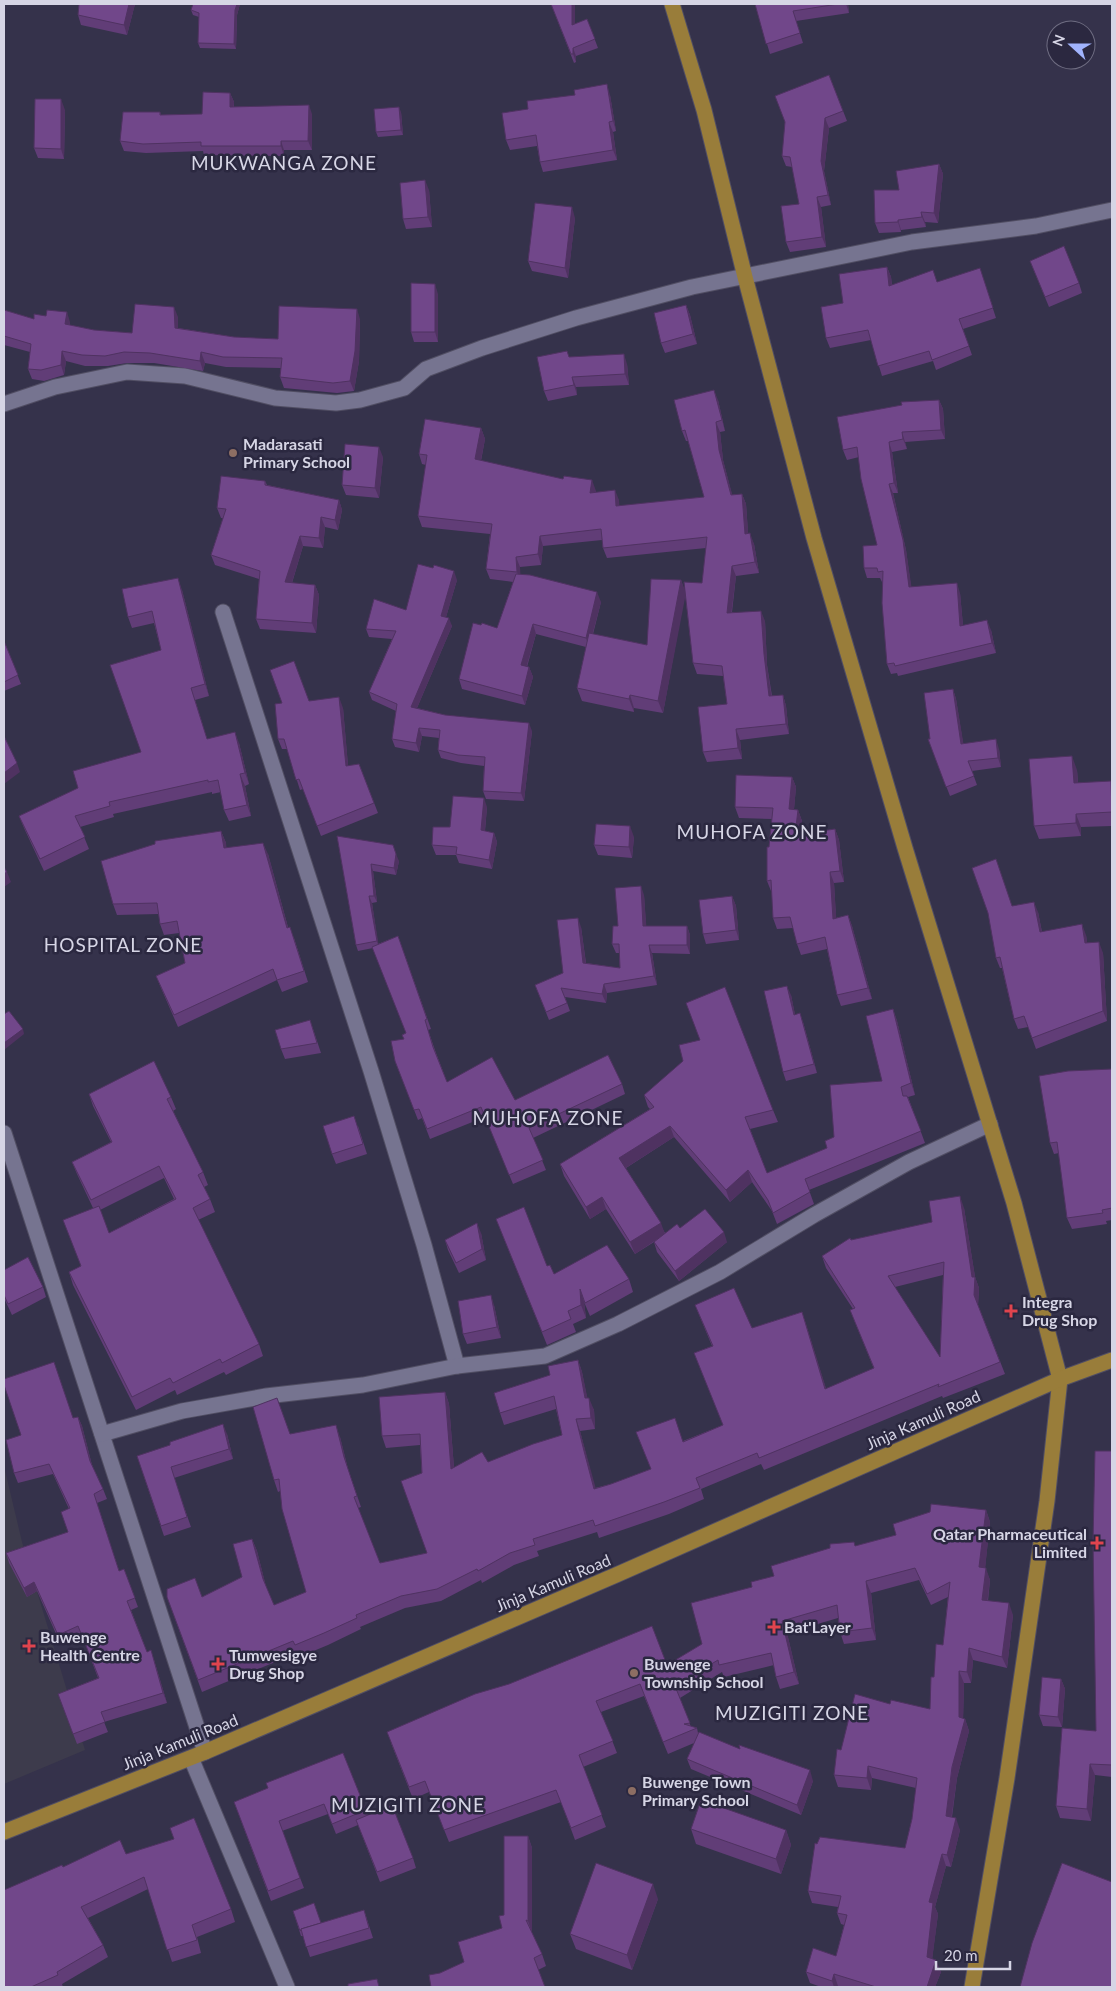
<svg xmlns="http://www.w3.org/2000/svg" width="1116" height="1991" viewBox="0 0 1116 1991" font-family="Lato,sans-serif">
  <rect width="100%" height="100%" fill="#35324b"/>
  <!-- medical -->
  <polygon fill="#3d3b4c" points="4,1466 22,1542 85,1750 4,1784"/>
  <g fill="none" stroke-linecap="round" stroke-linejoin="round">
    <!-- minor casing -->
    <g stroke="#514e63" stroke-width="17">
      <g id="minor">
        <polyline points="4,404 55,387 127,372 185,376 275,398 336,403 360,400 404,388 426,369 482,348 576,318 692,287 912,242 1036,226 1112,210"/>
        <polyline points="223,612 371,1071 424,1245 457,1366"/>
        <polyline points="4,1133 205,1752"/>
        <polyline points="102,1434 182,1411 266,1396 363,1385 457,1366 545,1356 618,1324 720,1272 814,1215 909,1162 990,1124"/>
        <polyline points="191,1758 287,1987"/>
      </g>
    </g>
    <!-- major casing -->
    <g stroke="#514e63" stroke-width="17">
      <g id="major">
        <polyline points="672,4 704,110 745,277 814,538 905,848 1014,1203 1060,1379 1047,1501 1007,1778 972,1987"/>
        <polyline points="4,1832 205,1752 616,1575 1060,1379 1112,1360"/>
      </g>
    </g>
    <!-- minor -->
    <use href="#minor" stroke="#767490" stroke-width="15"/>
    <!-- major -->
    <use href="#major" stroke="#997d3a" stroke-width="15"/>
  </g>
  <!-- wall -->
  <g fill="#613d77" fill-rule="evenodd">
    <polygon points="135,4 127,35 81,25 78,15"/>
    <polygon points="193,4 240,4 237,15 236,49 200,48 198,43 199,17 193,15 191,10"/>
    <polygon points="551,4 575,4 575,24 587,19 598,48 576,56 576,62 574,63"/>
    <polygon points="755,4 848,4 849,13 796,21 803,43 770,54"/>
    <polygon points="829,75 847,121 829,128 824,171 831,205 821,207 826,247 790,252 786,242 799,204 792,167 786,166 782,156"/>
    <polygon points="230,93 234,102 234,107 312,114 312,150 284,150 284,156 204,155 203,151 146,153 124,151 120,141 160,112 161,115 202,114"/>
    <polygon points="610,95 616,131 613,132 617,160 543,172 540,162 537,146 510,150 506,140 528,109"/>
    <polygon points="65,110 64,159 38,158 34,148"/>
    <polygon points="401,112 403,135 378,137 376,132"/>
    <polygon points="939,164 943,174 938,223 925,222 926,227 901,230 901,232 879,233 875,223"/>
    <polygon points="429,190 432,227 406,229 403,219"/>
    <polygon points="575,218 568,278 532,271 528,261"/>
    <polygon points="1030,261 1079,283 1082,293 1049,307"/>
    <polygon points="887,267 891,277 892,285 937,282 983,278 996,318 963,329 972,355 936,370 933,361 882,376 871,340 830,348 826,338 843,303"/>
    <polygon points="438,294 438,342 414,342 411,332"/>
    <polygon points="686,305 690,315 697,344 665,353 661,343"/>
    <polygon points="4,310 34,319 70,322 70,325 94,330 132,333 178,317 178,328 234,337 278,339 360,319 359,361 354,391 337,393 284,388 280,377 281,368 226,367 205,363 203,371 154,363 127,363 108,366 85,366 66,361 64,375 44,381 32,379 28,369 30,352 4,345"/>
    <polygon points="570,357 627,364 629,385 576,387 577,395 548,401 544,391"/>
    <path d="M718,400l7,31 -5,1 3,28 9,35 10,-1 4,10 2,29 6,11 5,29 -23,3 -4,36 33,9 2,44 5,31 11,-1 3,11 3,28 -49,6 2,19 -35,3 -4,-10 24,-48 -4,-28 -26,-2 -4,-11 -8,-70 -22,120 -29,-5v4l-52,-11 -5,-13 9,-41 -50,-13 -9,33h2l4,10 -8,28 -63,-16 -3,-10 38,-51 16,-46 -23,-3 -4,-10 4,-35 -68,-7 -4,-11 8,-51 -4,-1 -3,-10 62,-26 4,11 -4,22 115,30v1l23,8v6l85,-9 -16,-56h-2l-4,-10zM602,540l1,8 4,10 99,-10 -4,35 -17,9 -4,-12 -34,65 -54,-11 8,-32 -81,-28v-7l21,-2 2,-19z"/>
    <polygon points="939,400 943,409 945,439 905,442 907,449 892,452 898,493 893,493 906,550 911,587 960,593 963,626 991,630 996,653 898,676 897,673 891,674 887,664 882,582 880,578 867,578 864,568 877,545 859,457 847,460 843,450"/>
    <polygon points="383,457 379,498 346,495 342,485"/>
    <polygon points="265,481 267,485 339,500 342,510 338,530 325,527 323,548 303,546 292,583 315,585 319,595 316,633 260,629 256,619 259,579 215,565 211,555 223,518 221,518 217,508"/>
    <polygon points="457,580 446,617 452,626 417,708 445,715 532,731 524,801 486,799 483,791 484,766 461,763 441,758 438,750 439,738 422,736 419,752 395,747 392,739 396,711 372,700 369,692 392,639 369,637 366,629 406,610"/>
    <polygon points="182,590 209,696 195,700 207,739 239,743 249,784 245,786 251,816 229,821 224,810 221,792 212,794 212,792 113,814 114,817 80,827 89,849 44,871 24,828 19,816 78,788 141,752 161,650 154,623 132,628 128,617"/>
    <polygon points="4,641 21,684 4,691"/>
    <polygon points="953,689 956,699 963,743 999,749 1001,767 972,771 977,785 950,796 928,739 930,739"/>
    <polygon points="309,701 343,708 348,766 359,764 378,813 321,836 303,789 300,790 287,749 282,749 278,739"/>
    <polygon points="1077,770 1078,783 1112,785 1112,826 1081,827 1081,836 1039,839 1034,826"/>
    <polygon points="792,777 796,787 794,809 798,810 802,821 800,834 835,829 839,840 844,882 834,883 836,918 848,915 852,926 872,999 841,1006 837,995 827,949 801,955 797,944 793,928 777,929 773,918 772,891 771,891 767,881 769,847 772,819 739,818 735,807"/>
    <polygon points="487,807 485,831 494,833 497,842 492,869 459,863 456,855 436,855 432,845 450,827"/>
    <polygon points="221,831 226,843 226,848 268,854 288,927 294,938 308,982 282,992 277,980 178,1027 161,988 156,976 185,963 179,933 164,935 160,924 159,914 117,915 113,904"/>
    <polygon points="337,836 399,861 396,875 373,871 377,902 372,903 378,944 398,936 431,1029 428,1030 436,1053 447,1082 515,1100 622,1084 625,1094 533,1138 546,1170 513,1184 485,1117 430,1139 422,1118 418,1120 395,1061 406,1033 373,948 358,951 356,945"/>
    <polygon points="634,837 632,858 598,855 594,845"/>
    <polygon points="644,895 646,926 687,926 690,935 690,954 652,953 657,985 607,993 606,1003 565,997 570,1011 549,1020 535,985 563,973 581,927 586,963 620,968 619,953 616,953 612,944 618,926"/>
    <polygon points="732,896 736,906 739,940 706,944 703,934"/>
    <polygon points="1012,906 1038,912 1042,932 1086,935 1087,943 1103,953 1107,1021 1036,1049 1028,1027 1018,1029 1014,1019 1002,968 1000,968 996,958"/>
    <polygon points="791,995 795,1015 803,1022 817,1073 786,1081 783,1072"/>
    <polygon points="893,1009 897,1021 915,1095 908,1097 925,1143 809,1190 814,1204 777,1224 772,1211 752,1182 730,1202 674,1137 626,1168 665,1233 680,1228 727,1242 679,1281 657,1252 654,1242 635,1254 606,1209 590,1219 564,1176 560,1164 650,1109 648,1107 644,1095 773,1110 778,1122 750,1129 767,1173 827,1148 834,1137 882,1081"/>
    <polygon points="310,1020 321,1053 285,1059 281,1049"/>
    <polygon points="1112,1069 1112,1220 1106,1221 1107,1224 1072,1229 1067,1218 1059,1153 1054,1154 1050,1143"/>
    <path d="M89,1094l82,3 5,12 -3,2 30,61 5,13 -4,2 6,12 5,13 -17,8 61,124 4,12 -37,19 -2,-3 -47,23 -2,-5 -39,20 -63,-125 -4,-13 11,-5 13,-59 -16,-34 -5,-12 39,-20 -18,-36zM164,1178l10,21 -65,34 -9,-23z"/>
    <polygon points="358,1126 367,1154 336,1164 332,1154"/>
    <path d="M964,1208l11,69 4,11 -1,17 27,69 -62,24 -1,-2 -178,74 -3,-6 -60,25 3,10 -35,15 -70,24 -2,-6 -60,19 2,5 -25,9 -32,18 -1,-3 -40,21 -36,7 -45,19 1,2 -33,16 -29,12 -2,-4 -95,39 -35,-95h35l40,-20 10,-38 5,12 9,36 8,18 32,-13 -26,-101 -2,1 -4,-12 16,-46 50,3 8,32 13,38 -3,1 22,55 47,-10 -7,-108 -34,3 -4,-12 63,-44 4,12 5,64 34,-6 74,-27 -6,-26 -52,16 -4,-12 50,-38 28,-15 4,12 5,26 7,12 1,19 -15,2 8,31 7,26 16,-4 40,-15 -15,-37 47,9 40,-16 -29,-72 18,-7 -17,-41 57,23 50,-16 24,77 48,-20 -24,-59 3,-1 -27,-41 -4,-12 29,-16 81,-18zM943,1275l-3,82 -45,-70z"/>
    <polygon points="496,1219 547,1266 554,1274 629,1279 633,1292 590,1316 584,1302 586,1318 573,1324 576,1332 547,1345"/>
    <polygon points="481,1233 486,1260 459,1273 448,1250 445,1240"/>
    <polygon points="4,1270 43,1287 46,1297 12,1315 4,1298"/>
    <polygon points="494,1305 501,1338 467,1344 463,1334"/>
    <polygon points="78,1417 82,1426 92,1465 103,1489 107,1499 97,1503 119,1571 124,1569 138,1607 131,1610 147,1652 154,1660 167,1703 104,1722 108,1732 77,1744 58,1694 98,1678 82,1635 61,1645 37,1591 27,1597 9,1563 6,1553 68,1532 69,1509 53,1474 18,1483 14,1473 73,1418"/>
    <polygon points="227,1434 233,1459 174,1478 191,1527 164,1536 137,1456"/>
    <polygon points="1112,1451 1112,1777 1095,1775 1091,1821 1060,1818 1056,1806 1096,1731"/>
    <polygon points="986,1510 990,1522 985,1568 990,1580 988,1601 1013,1615 1007,1668 973,1660 971,1683 964,1683 963,1719 965,1719 969,1731 957,1778 952,1817 960,1830 951,1867 946,1866 935,1907 938,1914 932,1959 941,1972 935,1987 843,1987 838,1986 838,1987 821,1987 810,1983 806,1972 836,1956 844,1925 841,1924 837,1913 838,1907 812,1903 808,1891 817,1844 905,1848 912,1819 916,1788 872,1778 871,1790 838,1787 834,1775 841,1750 890,1704 930,1709 934,1677 943,1645 948,1597 931,1605 919,1580 871,1593 876,1640 844,1644 840,1632 838,1618 787,1633 799,1684 780,1689 776,1677 774,1665 724,1677 722,1672 680,1698 691,1727 697,1728 698,1733 813,1781 801,1815 691,1769 687,1759 694,1743 668,1754 644,1696 601,1712 617,1753 583,1767 606,1827 575,1840 561,1802 449,1842 429,1792 413,1799 391,1743 667,1665 702,1644 752,1587 774,1576 856,1546"/>
    <polygon points="1061,1679 1065,1689 1062,1727 1043,1726 1039,1715"/>
    <polygon points="343,1753 368,1815 413,1858 416,1868 380,1882 358,1825 336,1834 328,1814 282,1831 304,1888 271,1901 234,1802 268,1788"/>
    <polygon points="170,1828 231,1909 235,1922 197,1937 201,1953 172,1962 148,1889 88,1918 103,1945 108,1957 62,1984 63,1987 4,1987 63,1867 126,1854 174,1839"/>
    <polygon points="691,1829 786,1830 791,1845 781,1874 696,1844"/>
    <polygon points="528,1836 532,1848 532,1933 542,1954 546,1966 538,1970 440,1973 464,1962 502,1928 504,1915"/>
    <polygon points="658,1899 632,1970 576,1949 570,1934"/>
    <polygon points="364,1910 373,1938 310,1957 303,1936 301,1936 293,1911 321,1923"/>
  </g>
  <!-- shaded-wall -->
  <g fill="#4f3261">
    <polygon points="129,4 135,4 127,35 124,25"/>
    <polygon points="237,4 240,4 237,15 236,49 234,44 235,10"/>
    <polygon points="572,4 575,4 575,34 572,25"/>
    <polygon points="846,4 848,4 849,13"/>
    <polygon points="573,48 576,56 576,62 573,54"/>
    <polygon points="607,84 610,95 616,131 613,121"/>
    <polygon points="230,93 234,102 233,116 230,107"/>
    <polygon points="61,99 65,110 64,159 61,149"/>
    <polygon points="309,105 312,114 312,150 308,141"/>
    <polygon points="399,107 401,112 403,135 401,130"/>
    <polygon points="825,118 829,128 824,171 831,205 828,195 821,161"/>
    <polygon points="609,122 613,132 617,160 613,150"/>
    <polygon points="281,141 284,150 284,156 281,146"/>
    <polygon points="939,164 943,174 938,223 934,213"/>
    <polygon points="425,180 429,190 432,227 428,217"/>
    <polygon points="817,197 821,207 826,247 822,237"/>
    <polygon points="572,207 575,218 568,278 565,268"/>
    <polygon points="921,212 925,222 926,227 922,217"/>
    <polygon points="898,220 901,230 901,232 898,222"/>
    <polygon points="887,267 891,277 893,296 889,286"/>
    <polygon points="435,284 438,294 438,342 435,332"/>
    <polygon points="686,305 690,315 697,344 693,334"/>
    <polygon points="174,307 178,317 178,338 175,328"/>
    <polygon points="357,309 360,319 359,361 354,391 350,381"/>
    <polygon points="67,312 70,322 69,334 65,324"/>
    <polygon points="62,351 66,361 64,375 61,365"/>
    <polygon points="201,352 205,363 203,371 200,361"/>
    <polygon points="624,354 627,364 629,385 625,374"/>
    <polygon points="572,377 576,387 577,395 574,385"/>
    <polygon points="714,390 718,400 725,431 722,420"/>
    <polygon points="939,400 943,409 945,439 941,430"/>
    <polygon points="716,422 720,432 723,460 735,505 731,495 719,450"/>
    <polygon points="481,428 485,439 479,470 475,459"/>
    <polygon points="902,432 905,442 907,449 903,439"/>
    <polygon points="889,442 892,452 898,493 894,483"/>
    <polygon points="379,447 383,457 379,498 375,488"/>
    <polygon points="592,480 596,491 594,503 590,493"/>
    <polygon points="889,484 893,493 906,550 913,597 909,587"/>
    <polygon points="615,490 619,500 620,517 616,506"/>
    <polygon points="742,494 746,504 749,544 745,534"/>
    <polygon points="339,500 342,510 338,530 335,520"/>
    <polygon points="321,517 325,527 323,548 319,538"/>
    <polygon points="750,533 754,544 759,573 755,562"/>
    <polygon points="300,536 303,546 289,592 285,582"/>
    <polygon points="540,536 543,546 541,565 538,554"/>
    <polygon points="516,557 520,567 521,583 517,572"/>
    <polygon points="732,566 736,576 730,623 727,613"/>
    <polygon points="454,571 457,580 444,624 441,616"/>
    <polygon points="178,578 182,590 209,696 205,684"/>
    <polygon points="681,580 686,593 663,713 658,701"/>
    <polygon points="957,583 960,593 964,636 960,626"/>
    <polygon points="315,585 319,595 316,633 312,623"/>
    <polygon points="597,592 601,602 589,647 586,638"/>
    <polygon points="761,611 765,621 767,665 773,707 769,696 764,654"/>
    <polygon points="449,618 452,626 414,715 411,707"/>
    <polygon points="987,620 991,630 996,653 992,643"/>
    <polygon points="533,624 536,634 524,675 521,665"/>
    <polygon points="529,667 533,677 525,705 522,696"/>
    <polygon points="953,689 956,699 965,753 961,744"/>
    <polygon points="630,695 634,708 634,712 629,699"/>
    <polygon points="783,695 786,706 789,734 786,724"/>
    <polygon points="339,697 343,708 349,776 346,766"/>
    <polygon points="529,723 532,731 524,801 521,793"/>
    <polygon points="419,728 422,736 419,752 416,743"/>
    <polygon points="736,729 740,740 742,759 738,748"/>
    <polygon points="235,732 239,743 249,784 245,773"/>
    <polygon points="996,739 999,749 1001,767 998,758"/>
    <polygon points="1072,756 1077,770 1079,797 1074,783"/>
    <polygon points="17,763 20,772 4,784 4,773"/>
    <polygon points="240,774 245,786 251,816 247,805"/>
    <polygon points="792,777 796,787 793,820 789,809"/>
    <polygon points="1111,781 1112,785 1112,813"/>
    <polygon points="484,798 487,807 484,840 481,830"/>
    <polygon points="798,810 802,821 799,846 795,835"/>
    <polygon points="1076,814 1081,827 1081,836 1076,823"/>
    <polygon points="630,826 634,837 632,858 629,847"/>
    <polygon points="835,829 839,840 844,882 840,871"/>
    <polygon points="221,831 226,843 228,860 224,848"/>
    <polygon points="494,833 497,842 492,869 489,860"/>
    <polygon points="263,843 268,854 291,939 287,928"/>
    <polygon points="396,854 399,861 396,875 394,868"/>
    <polygon points="371,864 373,871 377,902 374,896"/>
    <polygon points="7,872 11,882 4,887 4,874"/>
    <polygon points="830,872 834,883 837,930 833,919"/>
    <polygon points="641,886 644,895 647,935 643,926"/>
    <polygon points="369,896 372,903 379,947 377,941"/>
    <polygon points="732,896 736,906 739,940 736,930"/>
    <polygon points="1034,902 1038,912 1044,943 1040,932"/>
    <polygon points="848,915 852,926 872,999 868,988"/>
    <polygon points="578,918 581,927 587,972 583,963"/>
    <polygon points="1082,924 1086,935 1089,954 1085,943"/>
    <polygon points="687,926 690,935 690,954 687,945"/>
    <polygon points="1099,942 1103,953 1107,1021 1103,1011"/>
    <polygon points="649,945 652,953 657,985 654,976"/>
    <polygon points="604,984 607,993 606,1003 602,994"/>
    <polygon points="787,986 791,995 797,1024 794,1015"/>
    <polygon points="893,1009 897,1021 915,1095 911,1083"/>
    <polygon points="800,1013 803,1022 817,1073 814,1064"/>
    <polygon points="23,1029 24,1034 4,1050 4,1043"/>
    <polygon points="670,1126 674,1137 624,1169 619,1158"/>
    <polygon points="748,1170 752,1182 730,1202 726,1190"/>
    <polygon points="960,1196 964,1208 975,1277 979,1288 978,1306 974,1295"/>
    <polygon points="602,1197 606,1209 590,1219 586,1207"/>
    <polygon points="477,1223 481,1233 486,1260 482,1249"/>
    <polygon points="661,1223 665,1234 635,1254 630,1242"/>
    <polygon points="724,1232 727,1242 679,1281 675,1271"/>
    <polygon points="580,1289 584,1302 586,1318 581,1305"/>
    <polygon points="491,1295 494,1305 501,1338 497,1327"/>
    <polygon points="802,1312 806,1324 830,1401 825,1389"/>
    <polygon points="578,1360 582,1372 590,1410 585,1398"/>
    <polygon points="445,1392 449,1404 455,1481 451,1469"/>
    <polygon points="589,1398 594,1410 595,1429 591,1418"/>
    <polygon points="78,1417 82,1426 93,1470 90,1461"/>
    <polygon points="576,1419 580,1431 599,1500 594,1489"/>
    <polygon points="223,1424 227,1434 233,1459 229,1449"/>
    <polygon points="336,1425 340,1437 348,1469 361,1507 344,1457"/>
    <polygon points="986,1510 990,1522 984,1579 979,1567"/>
    <polygon points="252,1539 257,1551 267,1590 263,1579"/>
    <polygon points="986,1568 990,1580 986,1612 982,1600"/>
    <polygon points="866,1581 871,1593 876,1640 872,1628"/>
    <polygon points="34,1582 37,1591 27,1597 24,1588"/>
    <polygon points="1009,1603 1013,1615 1007,1668 1002,1657"/>
    <polygon points="782,1621 787,1633 799,1684 794,1672"/>
    <polygon points="969,1648 973,1660 971,1683 967,1672"/>
    <polygon points="151,1650 154,1660 167,1703 163,1693"/>
    <polygon points="959,1671 964,1683 963,1724 965,1719 969,1731 957,1778 950,1827 946,1816 959,1717"/>
    <polygon points="1061,1679 1065,1689 1062,1727 1058,1717"/>
    <polygon points="1090,1764 1095,1775 1091,1821 1087,1809"/>
    <polygon points="868,1766 872,1778 871,1790 867,1778"/>
    <polygon points="810,1770 813,1781 801,1815 797,1805"/>
    <polygon points="956,1818 960,1830 951,1867 947,1855"/>
    <polygon points="786,1830 791,1845 781,1874 776,1859"/>
    <polygon points="528,1836 532,1848 532,1933 528,1921"/>
    <polygon points="942,1854 946,1866 935,1907 938,1914 931,1969 927,1957 929,1902"/>
    <polygon points="653,1884 658,1899 632,1970 627,1955"/>
    <polygon points="936,1960 941,1972 935,1987 927,1987"/>
    <polygon points="834,1974 838,1986 838,1987 834,1987 832,1981"/>
  </g>
  <!-- building -->
  <g fill="#71478a" stroke="#4f3261" fill-rule="evenodd">
    <polygon points="79,4 129,4 124,25 78,15"/>
    <polygon points="193,4 237,4 235,10 234,44 198,43 199,13 191,10"/>
    <polygon points="551,4 572,4 572,25 587,19 595,39 573,48 573,54 571,54"/>
    <polygon points="755,4 838,4 793,11 800,33 766,44"/>
    <polygon points="829,75 843,111 825,118 821,161 828,195 817,197 822,237 786,242 781,206 799,204 790,157 782,156 785,122 775,96"/>
    <polygon points="607,84 613,121 609,122 613,150 540,162 536,135 506,140 502,113 528,109 527,101 575,95 574,90"/>
    <polygon points="203,92 230,93 230,107 309,105 308,141 281,141 281,146 201,146 201,142 143,144 120,141 123,112 160,112 160,115 202,114"/>
    <polygon points="35,99 61,99 61,149 34,148"/>
    <polygon points="399,107 401,130 376,132 374,109"/>
    <polygon points="939,164 934,213 921,212 922,217 898,220 898,222 875,223 874,190 899,190 896,171"/>
    <polygon points="425,180 428,217 403,219 400,183"/>
    <polygon points="535,203 572,207 565,268 528,261"/>
    <polygon points="1064,246 1079,283 1045,297 1030,261"/>
    <polygon points="887,267 889,286 933,270 937,282 980,268 993,308 959,319 969,346 932,360 929,351 878,366 868,330 826,338 821,307 843,303 839,274"/>
    <polygon points="411,283 435,284 435,332 411,332"/>
    <polygon points="135,304 174,307 175,328 234,337 278,339 279,306 357,309 355,351 350,381 333,383 280,377 282,358 223,357 201,352 200,361 150,353 124,352 105,356 82,355 62,351 61,365 41,370 28,369 31,344 4,336 4,310 34,319 34,314 46,316 47,310 67,312 65,324 94,330 132,333"/>
    <polygon points="686,305 693,334 661,343 654,313"/>
    <polygon points="567,351 569,357 624,354 625,374 572,377 574,385 544,391 537,357"/>
    <polygon points="714,390 722,420 716,422 719,450 731,495 742,494 745,534 750,533 755,562 732,566 727,613 761,611 764,654 769,696 783,695 786,724 736,729 738,748 703,752 698,707 727,704 722,666 693,663 684,582 702,583 707,537 603,548 601,529 540,536 538,554 516,557 517,572 486,569 492,524 418,516 427,455 419,454 425,419 481,428 475,459 563,479 564,476 592,480 590,493 615,490 616,506 704,497 685,430 682,431 674,400"/>
    <polygon points="939,400 941,430 902,432 903,439 889,442 894,483 889,484 903,540 909,587 957,583 960,626 987,620 992,643 895,666 894,663 887,664 882,603 883,571 878,572 877,568 864,568 863,546 877,545 861,479 857,447 843,450 837,417 902,405 901,402"/>
    <polygon points="345,444 379,447 375,488 342,485"/>
    <polygon points="221,476 265,481 265,485 339,500 335,520 321,517 319,538 300,536 285,582 315,585 312,623 256,619 260,571 211,555 226,509 217,508"/>
    <polygon points="418,564 433,568 434,565 454,571 441,616 449,618 411,707 445,715 529,723 521,793 483,791 485,757 458,755 438,750 440,730 419,728 416,743 392,739 397,704 369,692 396,631 366,629 374,599 406,610"/>
    <polygon points="516,574 530,575 597,592 586,638 533,624 521,665 529,667 522,696 459,679 473,623 481,625 482,623 497,628"/>
    <polygon points="178,578 205,684 191,688 207,739 235,732 245,773 240,774 247,805 224,810 218,780 208,782 208,780 109,802 110,806 75,816 85,837 40,859 19,816 78,788 73,771 141,752 110,665 161,650 152,611 128,617 122,589"/>
    <polygon points="651,579 681,580 658,701 630,695 629,699 577,688 589,633 647,645"/>
    <polygon points="4,641 18,675 4,682"/>
    <polygon points="294,661 309,701 339,697 346,766 359,764 374,803 317,826 299,779 296,780 284,739 278,739 275,704 282,703 270,670"/>
    <polygon points="953,689 961,744 996,739 998,758 968,761 974,776 946,787 928,739 930,739 924,693"/>
    <polygon points="4,736 17,763 4,773"/>
    <polygon points="1072,756 1074,783 1111,781 1112,812 1076,814 1076,823 1034,826 1029,759"/>
    <polygon points="736,775 792,777 789,809 798,810 795,835 835,829 840,871 830,872 833,919 848,915 868,988 837,995 825,937 797,944 790,917 773,918 771,880 767,881 767,847 769,847 773,808 735,807"/>
    <polygon points="453,796 484,798 481,830 494,833 489,860 456,854 457,847 432,845 433,827 450,827"/>
    <polygon points="596,824 630,826 629,847 594,845"/>
    <polygon points="221,831 224,848 263,843 287,928 290,927 304,971 277,980 273,969 174,1015 156,976 185,963 177,921 160,924 157,903 113,904 101,861 155,844 155,841"/>
    <polygon points="337,836 393,845 396,854 394,868 371,864 374,896 369,896 377,941 356,945"/>
    <polygon points="996,859 1012,906 1034,902 1040,932 1082,924 1085,943 1099,942 1103,1011 1032,1038 1024,1016 1014,1019 1000,957 996,958 988,913 972,868"/>
    <polygon points="4,867 7,872 4,874"/>
    <polygon points="641,886 643,926 687,926 687,945 649,945 654,976 604,984 602,994 561,988 567,1003 546,1012 535,985 563,973 557,920 578,918 583,963 620,968 619,944 612,944 613,926 618,926 615,888"/>
    <polygon points="732,896 736,930 703,934 699,900"/>
    <polygon points="398,936 427,1019 425,1020 433,1047 447,1082 492,1057 515,1100 608,1055 622,1084 529,1128 543,1160 509,1175 481,1107 427,1129 419,1109 414,1110 395,1061 391,1041 404,1039 402,1035 406,1033 372,947"/>
    <polygon points="787,986 794,1015 800,1013 814,1064 783,1072 764,991"/>
    <polygon points="725,987 773,1110 745,1117 767,1173 827,1148 825,1141 834,1137 830,1085 882,1081 866,1016 893,1009 911,1083 901,1087 903,1096 907,1096 921,1131 805,1179 810,1192 773,1213 768,1200 748,1170 726,1190 670,1126 619,1158 661,1223 630,1242 602,1197 586,1207 560,1164 654,1107 644,1095 683,1061 679,1045 700,1040 686,1003"/>
    <polygon points="9,1011 23,1029 4,1043 4,1014"/>
    <polygon points="310,1020 317,1043 281,1049 275,1030"/>
    <polygon points="154,1061 171,1097 167,1099 203,1172 198,1175 210,1199 193,1208 259,1344 222,1363 220,1359 173,1383 170,1378 132,1397 69,1272 81,1266 63,1220 99,1206 109,1233 176,1199 159,1166 91,1200 72,1162 112,1142 89,1094"/>
    <polygon points="1112,1069 1112,1208 1102,1210 1103,1213 1067,1218 1057,1142 1050,1143 1039,1076 1068,1071"/>
    <polygon points="354,1116 363,1144 332,1154 323,1126"/>
    <path d="M960,1196l12,81h3l-1,18 26,67 -62,25 1,-3 -180,74 -2,-5 -61,25 4,10 -36,14 -69,24 -2,-6 -60,19 2,6 -25,8 -32,18 -1,-2 -40,20 -36,7 -45,19 1,3 -33,15 -29,12 -2,-4 -95,39 -31,-83v-8l28,-11 7,19 40,-20 -9,-33 19,-5 11,40 11,26 32,-13 -24,-83 -3,-30 -5,1 -21,-73 24,-9 13,36 46,-9 8,32 13,39 -3,1 26,66 47,-10 -26,-72 21,-8 -2,-39 -38,2 -3,-39 66,-5 6,77 31,-17 6,10 45,-18 29,-9 -8,-39 -54,17 -6,-20 56,-18 -2,-9 30,-6 7,38h4l2,20 -15,1 8,32 10,38 17,-5 40,-15 -15,-37 39,-14 8,24 40,-17 -29,-72 19,-7 -18,-41 39,-17 18,40 50,-16 23,77 49,-21 -24,-58 5,-2 -33,-52 28,-18 1,2 81,-18 -3,-21zM944,1262l-4,95 -52,-81z"/>
    <polygon points="524,1207 547,1266 550,1265 554,1274 607,1245 629,1279 585,1303 580,1289 581,1305 568,1311 571,1319 542,1332 496,1219"/>
    <polygon points="705,1209 724,1232 675,1271 654,1242 677,1224 680,1228"/>
    <polygon points="477,1223 482,1249 456,1263 445,1240"/>
    <polygon points="28,1257 43,1287 8,1304 4,1295 4,1270"/>
    <polygon points="491,1295 497,1327 463,1334 458,1301"/>
    <polygon points="54,1362 73,1418 78,1417 90,1461 103,1489 94,1494 119,1571 124,1569 135,1598 127,1601 147,1652 151,1650 163,1693 101,1712 105,1722 73,1734 58,1694 99,1678 78,1626 58,1635 34,1582 24,1588 6,1553 68,1532 61,1512 70,1508 49,1464 14,1473 6,1440 21,1435 4,1385 4,1379"/>
    <polygon points="223,1424 229,1449 171,1467 187,1517 161,1526 137,1456 170,1445 170,1442"/>
    <polygon points="1095,1451 1112,1451 1112,1765 1090,1764 1087,1809 1056,1806 1062,1728 1096,1731 1093,1541"/>
    <polygon points="931,1504 986,1510 979,1567 986,1568 982,1600 1009,1603 1002,1657 969,1648 967,1672 959,1671 959,1717 965,1719 952,1767 946,1816 956,1818 947,1855 942,1854 929,1902 933,1903 927,1957 936,1960 927,1987 876,1987 834,1974 832,1981 806,1972 813,1948 836,1956 847,1915 837,1913 841,1896 808,1891 815,1843 817,1844 820,1837 905,1848 912,1819 917,1778 868,1766 867,1778 834,1775 837,1749 841,1750 855,1694 890,1704 891,1700 930,1709 931,1677 934,1677 936,1644 943,1645 950,1582 927,1594 915,1568 866,1581 872,1628 840,1632 837,1605 782,1621 794,1672 776,1677 771,1653 719,1665 718,1660 675,1686 690,1723 684,1724 697,1728 663,1742 640,1684 596,1701 613,1741 579,1755 602,1815 571,1828 556,1790 444,1830 425,1781 409,1787 387,1732 475,1694 509,1684 652,1626 667,1665 702,1644 691,1603 752,1587 751,1582 774,1576 771,1566 830,1548 830,1544 854,1542 855,1546 896,1535 893,1524 930,1512"/>
    <polygon points="1042,1677 1061,1679 1058,1717 1039,1715"/>
    <polygon points="699,1732 740,1749 739,1745 810,1770 797,1805 687,1759"/>
    <polygon points="343,1753 366,1810 332,1824 324,1804 279,1821 300,1878 268,1891 234,1802 268,1788 266,1783"/>
    <polygon points="701,1800 786,1830 776,1859 691,1829"/>
    <polygon points="392,1805 413,1858 377,1872 356,1820"/>
    <polygon points="194,1818 231,1909 192,1925 197,1940 167,1950 144,1877 81,1907 103,1945 57,1972 58,1975 31,1987 4,1987 4,1890 62,1865 63,1867 120,1840 126,1854 174,1839 170,1828"/>
    <polygon points="504,1836 528,1836 528,1921 526,1920 542,1954 534,1958 545,1987 431,1987 429,1975 440,1973 464,1962 458,1942 502,1928 499,1916 504,1915"/>
    <polygon points="596,1863 653,1884 627,1955 570,1934"/>
    <polygon points="1062,1863 1112,1882 1112,1987 1020,1987 1032,1943"/>
    <polygon points="314,1903 321,1923 301,1929 301,1930 300,1931 293,1911"/>
    <polygon points="364,1910 369,1928 306,1947 301,1929"/>
    <polygon points="377,1979 379,1987 348,1987 348,1984"/>
  </g>
  <!-- markers -->
  <g fill="#8d6e63" stroke="#2b2840" stroke-width="2">
    <circle cx="233" cy="453" r="5"/>
    <circle cx="634" cy="1673" r="5"/>
    <circle cx="632" cy="1791" r="5"/>
  </g>
  <g fill="#e0444e" stroke="#2b2840" stroke-width="2">
    <path d="M1008.5 1303.5h5v5h5v5h-5v5h-5v-5h-5v-5h5z"/>
    <path d="M1094.5 1535.5h5v5h5v5h-5v5h-5v-5h-5v-5h5z"/>
    <path d="M771.5 1619.5h5v5h5v5h-5v5h-5v-5h-5v-5h5z"/>
    <path d="M26.5 1638.5h5v5h5v5h-5v5h-5v-5h-5v-5h5z"/>
    <path d="M215.5 1656.5h5v5h5v5h-5v5h-5v-5h-5v-5h5z"/>
  </g>
  <g text-anchor="middle" stroke-width="5" stroke-linejoin="round" paint-order="stroke">
    <!-- poi labels -->
    <g font-size="16" font-weight="bold" fill="#d6d5e5" stroke="#2b2840" text-anchor="start">
      <text x="243" y="450">Madarasati<tspan x="243" dy="18">Primary School</tspan></text>
      <text x="1022" y="1308">Integra<tspan x="1022" dy="18">Drug Shop</tspan></text>
      <text x="1087" y="1540" text-anchor="end">Qatar Pharmaceutical<tspan x="1087" dy="18">Limited</tspan></text>
      <text x="784" y="1633">Bat'Layer</text>
      <text x="40" y="1643">Buwenge<tspan x="40" dy="18">Health Centre</tspan></text>
      <text x="229" y="1661">Tumwesigye<tspan x="229" dy="18">Drug Shop</tspan></text>
      <text x="644" y="1670">Buwenge<tspan x="644" dy="18">Township School</tspan></text>
      <text x="642" y="1788">Buwenge Town<tspan x="642" dy="18">Primary School</tspan></text>
    </g>
    <!-- street labels -->
    <g font-size="16" fill="#d6d5e5" stroke="#2b2840">
      <text transform="translate(923 1420) rotate(-24)" y="6">Jinja Kamuli Road</text>
      <text transform="translate(553 1583) rotate(-23)" y="6">Jinja Kamuli Road</text>
      <text transform="translate(180 1742) rotate(-22)" y="6">Jinja Kamuli Road</text>
    </g>
    <!-- quarter labels -->
    <g font-size="19" letter-spacing="1" fill="#d6d5e5" stroke="#2b2840">
      <text x="284" y="170">MUKWANGA ZONE</text>
      <text x="752" y="839">MUHOFA ZONE</text>
      <text x="123" y="952">HOSPITAL ZONE</text>
      <text x="548" y="1125">MUHOFA ZONE</text>
      <text x="792" y="1720">MUZIGITI ZONE</text>
      <text x="408" y="1812">MUZIGITI ZONE</text>
    </g>
  </g>
  <!-- border -->
  <rect width="1116" height="1991" fill="none" stroke="#d6d5e5" stroke-width="10"/>
  <!-- north arrow -->
  <g transform="translate(1071 45) rotate(291)"><circle r="24" fill="#2b2840" stroke="#6f6d82"/>
  <path d="M0-4L9 19L0 12L-9 19Z" fill="#a1b3fd"/>
  <text y="-8" font-size="14" font-weight="bold" text-anchor="middle" fill="#d6d5e5">N</text>
  </g>
  <!-- scale -->
  <path d="M936 1961v8h74v-8" fill="none" stroke="#d6d5e5" stroke-width="2.5"/>
  <text x="944" y="1961" font-size="15" fill="#d6d5e5" stroke="#2b2840" stroke-width="4" paint-order="stroke">20 m</text>
</svg>
